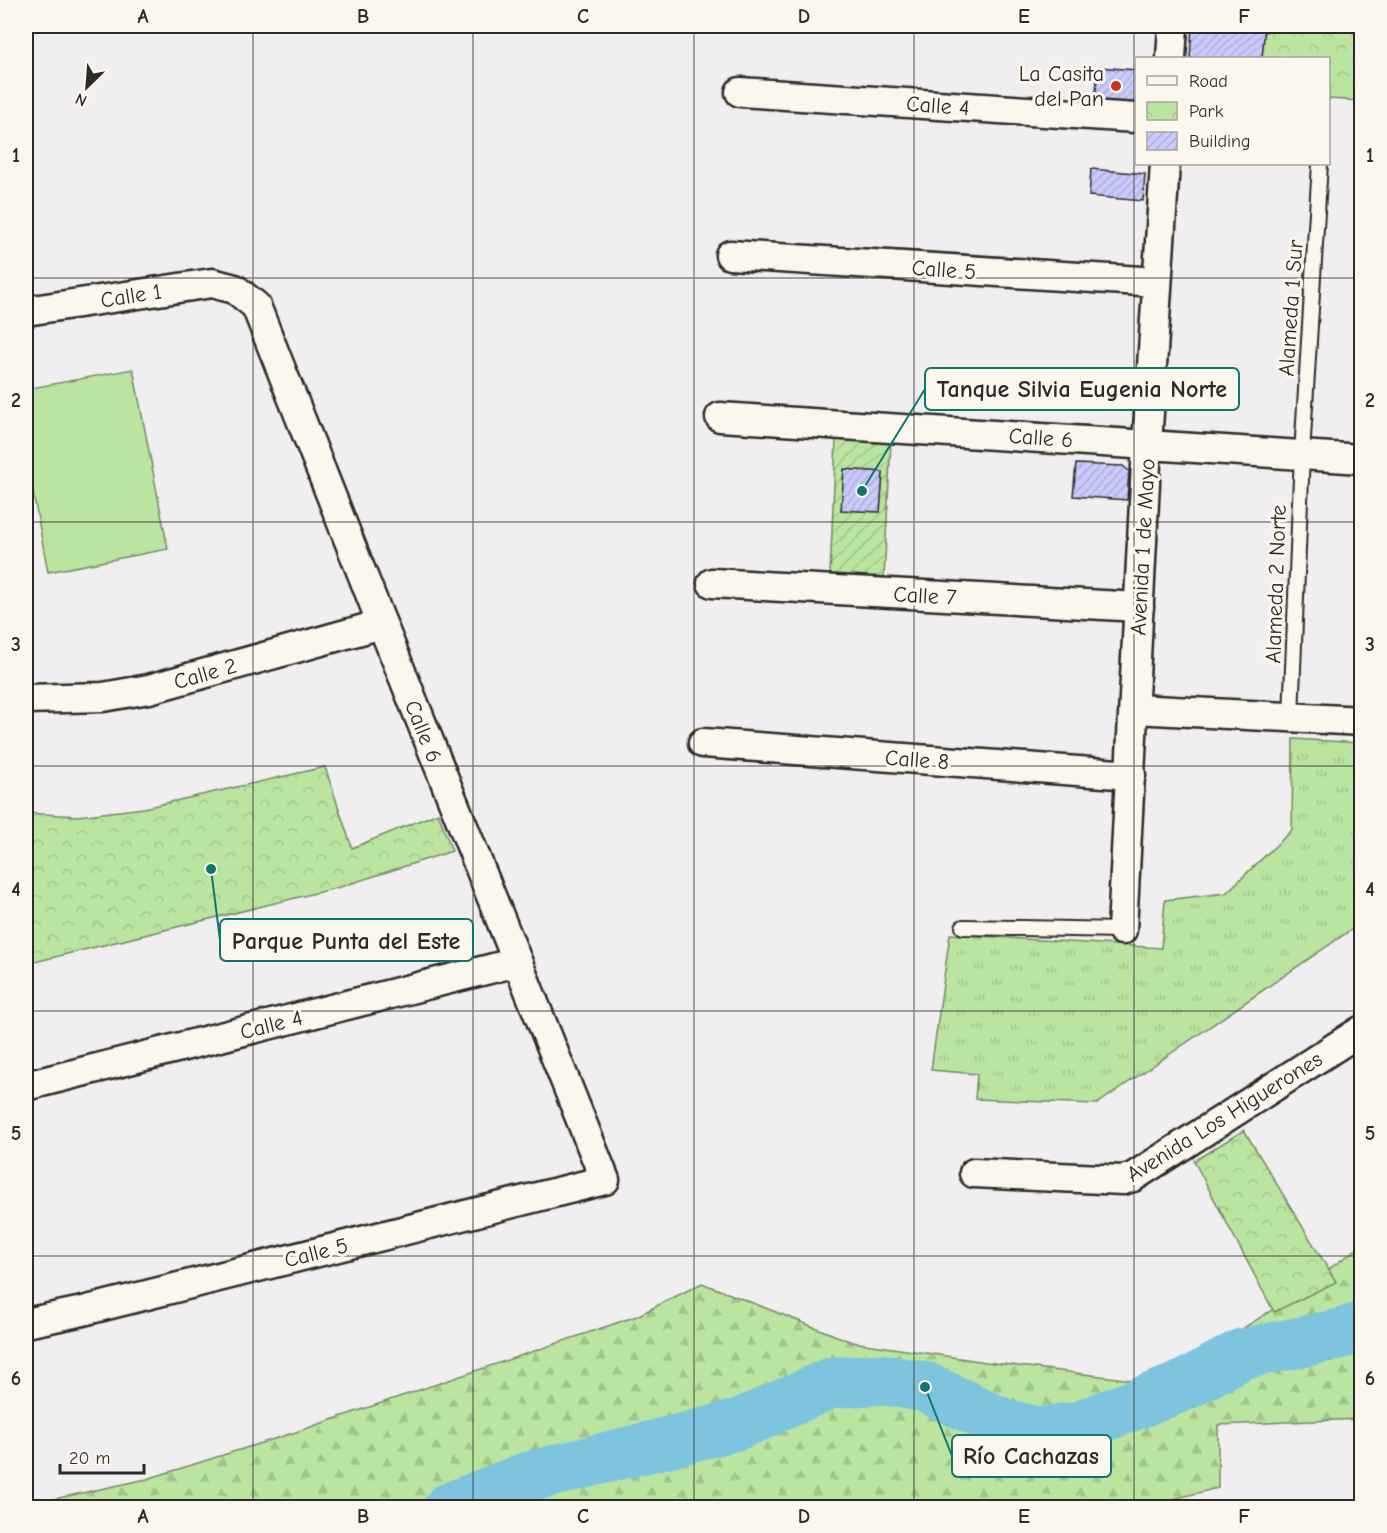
<svg xmlns="http://www.w3.org/2000/svg" width="1387" height="1533" viewBox="0 0 1387 1533" font-family="'Comic Neue',sans-serif">
  <defs>
    <pattern id="grass-tufts" width="24" height="20" patternUnits="userSpaceOnUse" patternTransform="scale(1.5)"><rect width="24" height="20" fill="#bae4a0"/><path d="M3 7l-1-3M5 7V3M7 7l1-3M15 17l-1-3M17 17v-4M19 17l1-3" fill="none" stroke="#a0c48a"/></pattern>
    <pattern id="forest-firs" width="22" height="20" patternUnits="userSpaceOnUse" patternTransform="scale(1.5)"><rect width="22" height="20" fill="#bae4a0"/><path d="M5 1l3.5 6h-7zM16 11l3.5 6h-7z" fill="#a0c48a"/></pattern>
    <pattern id="park-crowns" width="20" height="18" patternUnits="userSpaceOnUse" patternTransform="scale(1.5)"><rect width="20" height="18" fill="#bae4a0"/><path d="M2 6a3 3 0 1 1 6 0M12 15a3 3 0 1 1 6 0" fill="none" stroke="#a0c48a"/></pattern>
    <pattern id="garden-furrows" width="10" height="10" patternUnits="userSpaceOnUse" patternTransform="scale(1.5)"><rect width="10" height="10" fill="#bae4a0"/><path d="M-1 1l2-2M0 10L10 0M9 11l2-2" fill="none" stroke="#a0c48a"/></pattern>
    <pattern id="building-hatch" width="6" height="6" patternUnits="userSpaceOnUse" patternTransform="scale(1.5)"><rect width="6" height="6" fill="#cacafc"/><path d="M-1 1l2-2M0 6l6-6M5 7l2-2" fill="none" stroke="#aeaed8"/></pattern>
  </defs>
  <rect width="100%" height="100%" fill="#f1eeef"/>
  <filter id="ink" filterUnits="userSpaceOnUse"><feTurbulence type="fractalNoise" baseFrequency=".0167" numOctaves="2"/><feDisplacementMap in="SourceGraphic" scale="12" xChannelSelector="R" yChannelSelector="G"/><feConvolveMatrix kernelMatrix="1 2 1 2 8 2 1 2 1" color-interpolation-filters="sRGB"/></filter>
  <g filter="url(#ink)">
    <!-- grass -->
    <polygon fill="url(#grass-tufts)" stroke="#728866" stroke-width="1.5" points="1293,739 1361,743 1361,923 1097,1104 975,1099 977,1074 931,1070 950,934 1161,948 1165,900 1226,893 1292,830"/>
    <!-- forest -->
    <polygon fill="url(#forest-firs)" stroke="#728866" stroke-width="1.5" points="1361,1246 1361,1419 1218,1425 1218,1488 1141,1507 26,1508 26,1505 147,1479 293,1433 637,1316 702,1283 852,1342 986,1362 1157,1383 1269,1312"/>
    <!-- park -->
    <g fill="url(#park-crowns)" stroke="#728866" stroke-width="1.5">
      <polygon points="1264,26 1361,26 1361,101 1329,99 1328,58 1262,58"/>
      <polygon points="325,767 352,848 438,813 452,851 340,887 26,964 26,813 78,816 144,808"/>
      <polygon points="1244,1130 1336,1282 1274,1312 1194,1161"/>
    </g>
    <!-- garden -->
    <path fill="url(#garden-furrows)" stroke="#728866" stroke-width="1.5" fill-rule="evenodd" d="M836,439l55,2 -7,137 -54,-3zM844,470l39,2 -3,40 -38,-2z"/>
    <!-- pitch -->
    <polygon fill="#bae4a0" stroke="#728866" stroke-width="1.5" points="133,369 168,549 48,572 26,455 26,389"/>
    <g fill="none" stroke-linecap="round" stroke-linejoin="round">
      <!-- river -->
      <polyline stroke="#7ec4df" stroke-width="51" points="449,1508 528,1477 737,1425 831,1383 880,1379 925,1387 1002,1423 1039,1433 1077,1427 1183,1386 1242,1354 1336,1335 1362,1327"/>
    </g>
    <!-- building -->
    <g fill="url(#building-hatch)" stroke="#2b2b2b" stroke-width="1.5">
      <polygon points="1192,26 1265,26 1262,58 1190,58"/>
      <polygon points="1098,67 1136,70 1136,106 1095,103"/>
      <polygon points="1091,169 1145,174 1143,201 1089,196"/>
      <polygon points="1076,464 1123,466 1129,471 1127,500 1073,496"/>
      <polygon points="844,469 883,472 880,512 841,510"/>
    </g>
    <g fill="none" stroke-linecap="round" stroke-linejoin="round">
      <!-- service casing -->
      <g stroke="#2b2b2b" stroke-width="18">
        <g id="service">
          <polyline points="1291,716 1302,454 1320,164"/>
          <polyline points="963,927 1122,930"/>
        </g>
      </g>
      <!-- minor casing -->
      <g stroke="#2b2b2b" stroke-width="33">
        <g id="minor">
          <polyline points="1171,58 1173,26"/>
          <polyline points="740,92 1136,118"/>
          <polyline points="730,255 1157,282"/>
          <polyline points="26,311 212,283 235,289 256,306 382,624 605,1180 83,1311 26,1323"/>
          <polyline points="720,417 1362,459"/>
          <polyline points="712,583 1139,607"/>
          <polyline points="26,699 103,697 149,689 382,624"/>
          <polyline points="1135,709 1362,721"/>
          <polyline points="703,743 1131,775"/>
          <polyline points="1122,930 1147,444 1165,164"/>
          <polyline points="26,1086 517,962"/>
          <polyline points="974,1173 1123,1180 1133,1177 1362,1030"/>
        </g>
      </g>
      <!-- service -->
      <use href="#service" stroke="#fbf7ec" stroke-width="14"/>
      <!-- minor -->
      <use href="#minor" stroke="#fbf7ec" stroke-width="28"/>
    </g>
  </g>
  <!-- grid -->
  <path fill="none" stroke="#2b2b2b" stroke-width="1.5" stroke-opacity="0.55" d="M253,26v1482M473,26v1482M694,26v1482M914,26v1482M1134,26v1482M26,278h1336M26,522h1336M26,766h1336M26,1011h1336M26,1256h1336"/>
  <!-- markers -->
  <circle fill="#c8321e" stroke="#fbf7ec" stroke-width="2" cx="1116" cy="86" r="6"/>
  <g text-anchor="middle" stroke-width="6" stroke-linejoin="round" paint-order="stroke">
    <!-- poi labels -->
    <g font-size="22" fill="#2b2b2b" stroke="#fbf7ec" text-anchor="end">
      <text x="1104" y="81">La Casita<tspan x="1104" dy="25">del Pan</tspan></text>
    </g>
    <!-- street labels -->
    <g font-size="22" fill="#2b2b2b" stroke="#fbf7ec">
      <text transform="translate(938 105) rotate(4)" y="8">Calle 4</text>
      <text transform="translate(944 269) rotate(4)" y="8">Calle 5</text>
      <text transform="translate(131 295) rotate(-9)" y="8">Calle 1</text>
      <text transform="translate(1290 308) rotate(-86)" y="8">Alameda 1 Sur</text>
      <text transform="translate(1041 437) rotate(4)" y="8">Calle 6</text>
      <text transform="translate(1142 547) rotate(-87)" y="8">Avenida 1 de Mayo</text>
      <text transform="translate(1275 584) rotate(-88)" y="8">Alameda 2 Norte</text>
      <text transform="translate(925 595) rotate(3)" y="8">Calle 7</text>
      <text transform="translate(205 673) rotate(-16)" y="8">Calle 2</text>
      <text transform="translate(424 731) rotate(68)" y="8">Calle 6</text>
      <text transform="translate(917 759) rotate(4)" y="8">Calle 8</text>
      <text transform="translate(271 1024) rotate(-14)" y="8">Calle 4</text>
      <text transform="translate(1224 1116) rotate(-32)" y="8">Avenida Los Higuerones</text>
      <text transform="translate(316 1252) rotate(-14)" y="8">Calle 5</text>
    </g>
  </g>
  <!-- callouts -->
  <path fill="none" stroke="#0f766e" stroke-width="2" d="M862 491L925 389M211 869L220 940M925 1387L952 1456"/>
  <g fill="#0f766e" stroke="#fbf7ec" stroke-width="2">
    <circle cx="862" cy="491" r="6"/>
    <circle cx="211" cy="869" r="6"/>
    <circle cx="925" cy="1387" r="6"/>
  </g>
  <g fill="#fbf7ec" stroke="#0f766e" stroke-width="2">
    <rect x="925" y="368" width="314" height="42" rx="6"/>
    <rect x="220" y="919" width="253" height="42" rx="6"/>
    <rect x="952" y="1435" width="159" height="42" rx="6"/>
  </g>
  <g font-size="24" text-anchor="middle" font-weight="bold" fill="#2b2b2b">
    <text x="1082" y="397">Tanque Silvia Eugenia Norte</text>
    <text x="346" y="949">Parque Punta del Este</text>
    <text x="1031" y="1464">Río Cachazas</text>
  </g>
  <!-- margin -->
  <rect width="1387" height="1533" fill="none" stroke="#fbf7ec" stroke-width="66"/>
  <!-- legend -->
  <rect x="1135" y="57" width="195" height="108" fill="#fbf7ec" stroke="#a8a59f" stroke-width="1.5"/>
  <rect x="1147" y="76" width="30" height="9" fill="#fbf7ec" stroke="#a8a59f" stroke-width="1.5"/>
  <text x="1189" y="87" font-size="18" fill="#2b2b2b">Road</text>
  <rect x="1147" y="102" width="30" height="18" fill="url(#park-crowns)" stroke="#a8a59f" stroke-width="1.5"/>
  <text x="1189" y="117" font-size="18" fill="#2b2b2b">Park</text>
  <rect x="1147" y="132" width="30" height="18" fill="url(#building-hatch)" stroke="#a8a59f" stroke-width="1.5"/>
  <text x="1189" y="147" font-size="18" fill="#2b2b2b">Building</text>
  <!-- north arrow -->
  <g transform="translate(87 87) rotate(205)" stroke="#fbf7ec" stroke-width="4.5" paint-order="stroke">
  <path d="M0-4.5L10 22L0 15L-10 22Z" fill="#2b2b2b"/>
  <text y="-9" font-size="16" font-weight="bold" text-anchor="middle" fill="#2b2b2b">N</text>
  </g>
  <!-- scale -->
  <path d="M60 1464v9h84v-9" fill="none" stroke="#2b2b2b" stroke-width="3"/>
  <text x="69" y="1464" font-size="18" fill="#2b2b2b" stroke="#fbf7ec" stroke-width="4.5" paint-order="stroke">20 m</text>
  <rect x="33" y="33" width="1321" height="1467" fill="none" stroke="#2b2b2b" stroke-width="2"/>
  <g font-size="20" text-anchor="middle" font-weight="bold" fill="#2b2b2b">
    <text x="143" y="23">A</text>
    <text x="363" y="23">B</text>
    <text x="583" y="23">C</text>
    <text x="804" y="23">D</text>
    <text x="1024" y="23">E</text>
    <text x="1244" y="23">F</text>
    <text x="16" y="162">1</text>
    <text x="1370" y="162">1</text>
    <text x="16" y="407">2</text>
    <text x="1370" y="407">2</text>
    <text x="16" y="651">3</text>
    <text x="1370" y="651">3</text>
    <text x="16" y="896">4</text>
    <text x="1370" y="896">4</text>
    <text x="16" y="1140">5</text>
    <text x="1370" y="1140">5</text>
    <text x="16" y="1385">6</text>
    <text x="1370" y="1385">6</text>
    <text x="143" y="1523">A</text>
    <text x="363" y="1523">B</text>
    <text x="583" y="1523">C</text>
    <text x="804" y="1523">D</text>
    <text x="1024" y="1523">E</text>
    <text x="1244" y="1523">F</text>
  </g>
</svg>
